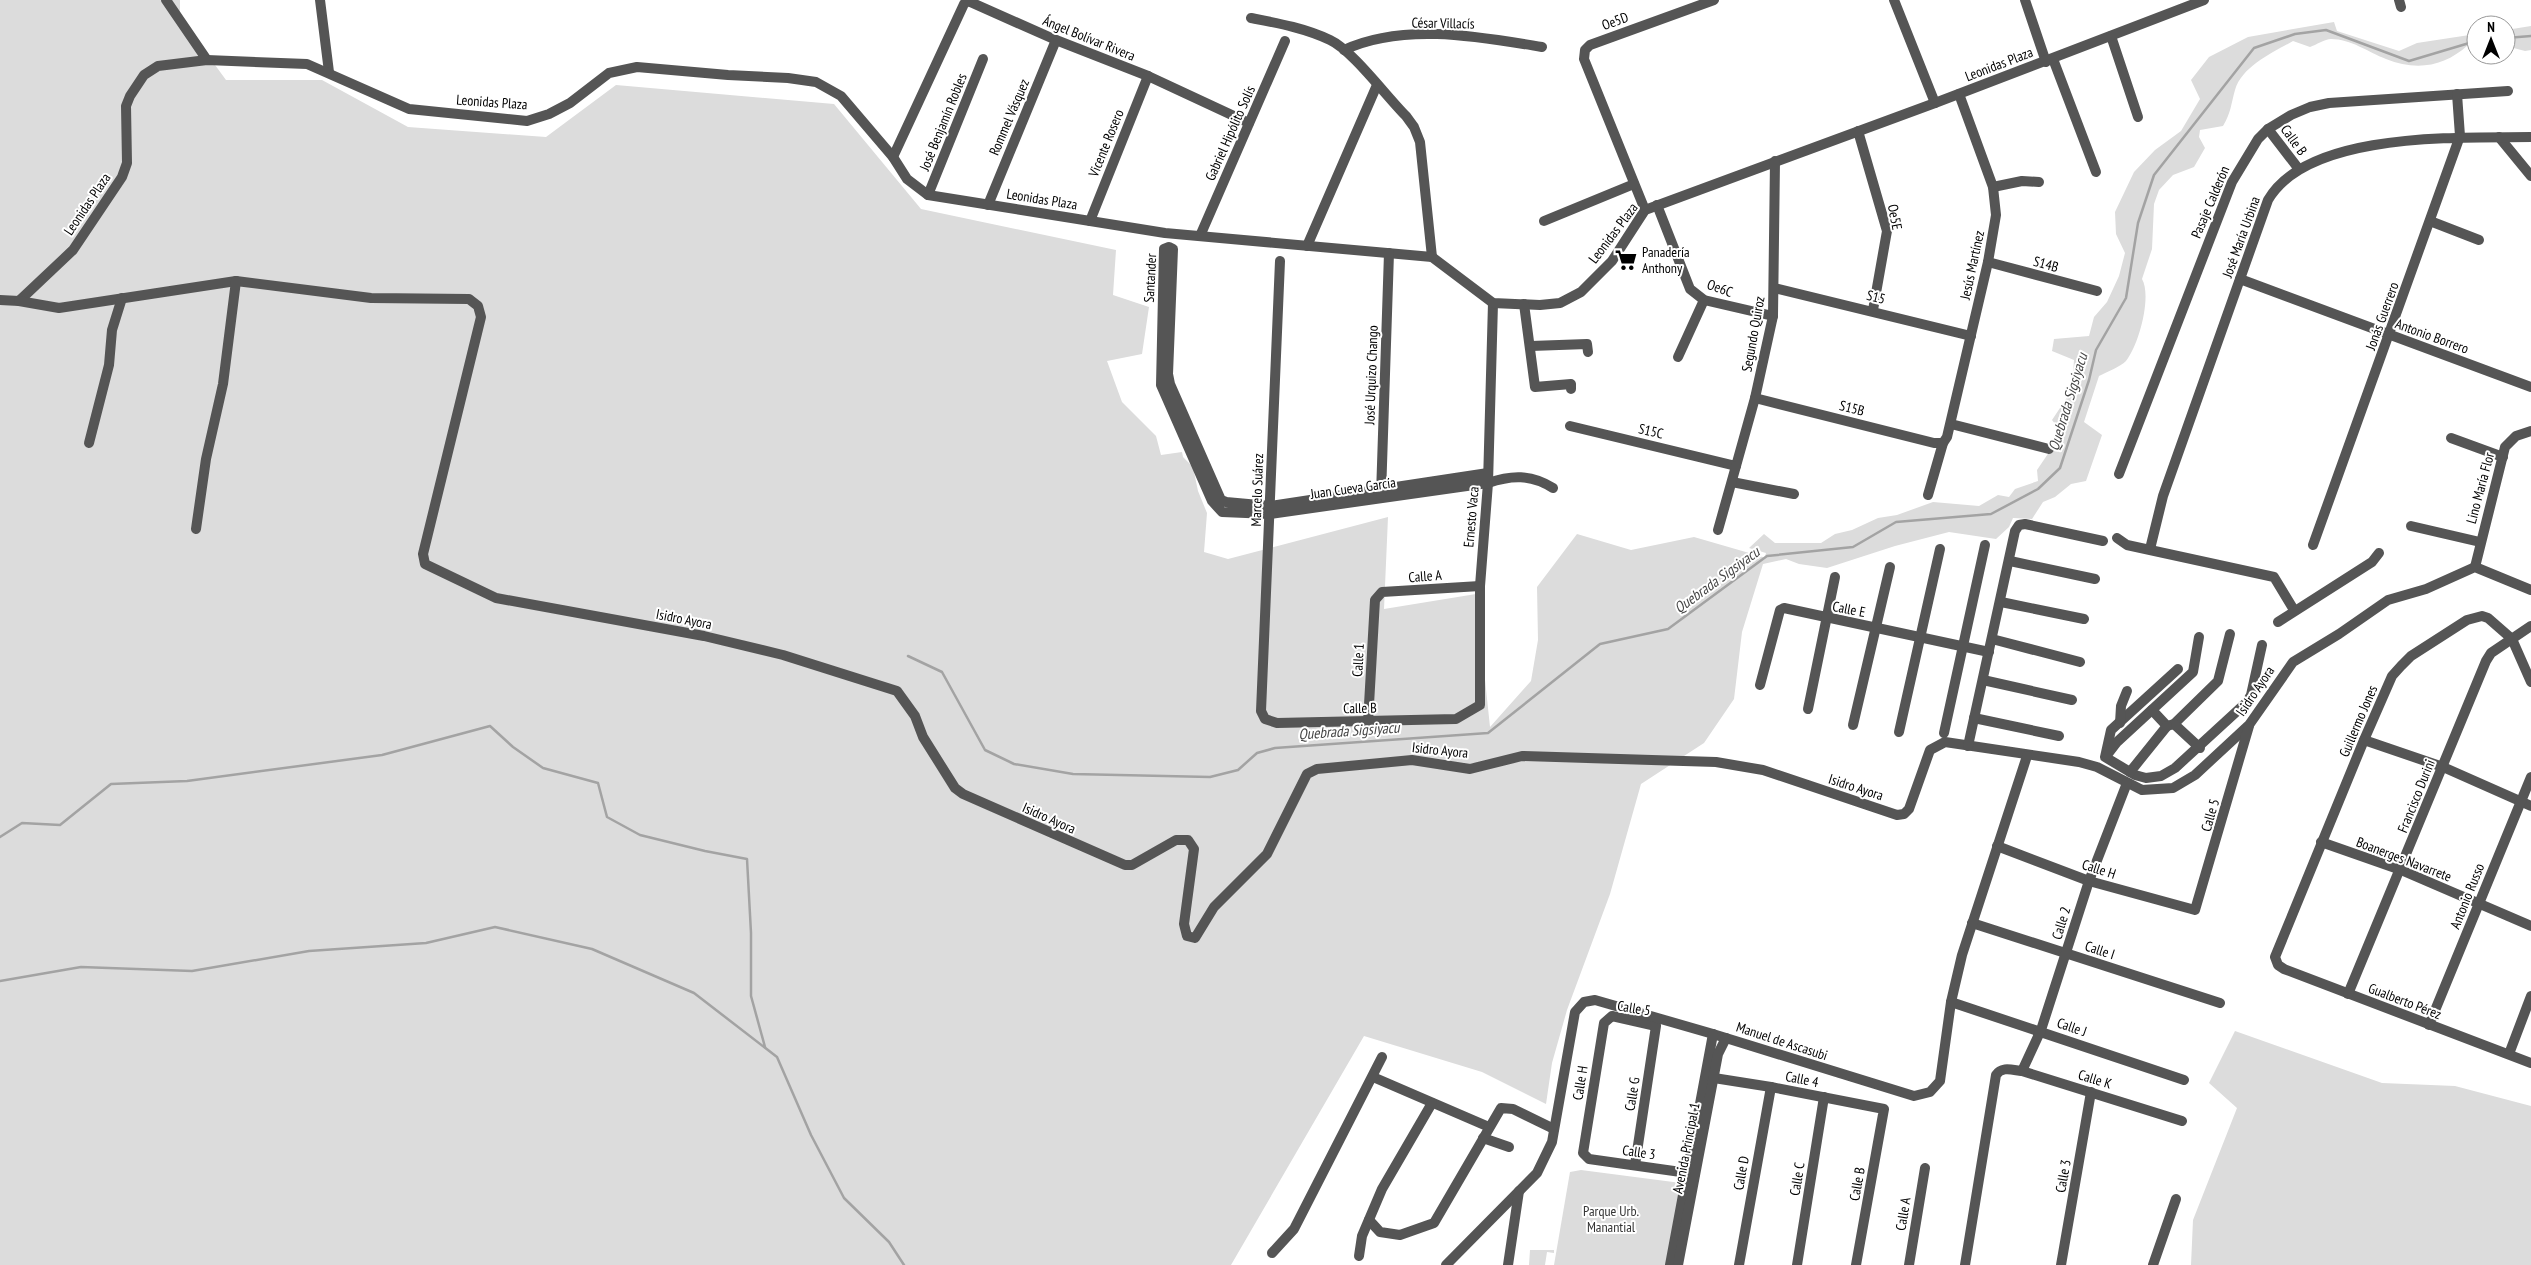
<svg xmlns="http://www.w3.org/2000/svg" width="2531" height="1265" viewBox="0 0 2531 1265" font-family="'PT Sans Narrow',sans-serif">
  <rect width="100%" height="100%" fill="#fff"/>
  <!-- green -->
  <g fill="#dcdcdc">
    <path d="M0,0h180v17l46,63h96l86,47 138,10 70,-52 218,19 87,105 195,41 -3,45 36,12 -7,47 -35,7 15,41 34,34 5,19 21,-3 1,5 10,10 5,24 9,22 -3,39 24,7 160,-42 -4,92 92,-15 14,133 41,-46 7,-41 -1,-53 40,-53 54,16 63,-13 69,20 1,3 2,-7 -17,-5 15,-14 11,9h46l14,-9 17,-4 26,-12 19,-3 36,-13 46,4 19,-11 11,2 6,-8 23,-8 -1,-11 25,-37 -10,-13 20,-30 2,-30 -22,-9 2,-12 35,-3 5,-19 13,-15 12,-26 6,-23 -9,-19 -1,-22 19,-40 21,-22 26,-19 19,-32 -9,-19 18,-23 39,-20 86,-15 3,9 62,20 18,-8 59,-9v12l-8,-1c-24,22 -52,26 -82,14 -18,-7 -35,-20 -55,-20 -6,0 -15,6 -21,8l-17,-6c-19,11 -51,25 -58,49 -4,14 -4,23 -12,36l-23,4 -1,7 6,11 -11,19 -21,8 -14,15 -5,14 -2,45 -10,30c10,17 -3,66 -16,82 -6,6 -19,11 -27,15l-15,46 18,13 -16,46 -15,3 -16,13 -12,5 -11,17 -19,-1 -4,9 -13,12 -47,-7 -54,14 -68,22 -28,-4 -13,-5 -23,5 -21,68 -8,67 -30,44 -63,41 -31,110 -43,116 -15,53 -6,41 -64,-32 -118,-36 -133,229h-1231z"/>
    <polygon points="2531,26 2531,50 2525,51 2506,46 2506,30"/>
    <polygon points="2235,1031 2382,1083 2455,1086 2531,1106 2531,1265 2191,1265 2193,1220 2237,1108 2209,1083"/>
    <polygon points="1581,1170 1681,1183 1667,1265 1554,1265 1570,1172"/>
    <polygon points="1530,1250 1554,1250 1554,1253 1547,1252 1545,1265 1529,1265"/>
  </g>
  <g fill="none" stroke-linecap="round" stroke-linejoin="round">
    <!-- stream -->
    <g stroke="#a3a3a3" stroke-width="2.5">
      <polyline points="2506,38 2531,36"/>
      <polyline points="908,656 942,672 985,750 1014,764 1073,774 1210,777 1238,770 1257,753 1275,748 1488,733 1600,644 1668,629 1767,556 1853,547 1896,522 1991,514 2038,489 2060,468 2089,380 2096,350 2126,298 2138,223 2154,175 2254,48 2295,34 2326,30 2409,61 2476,41"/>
      <polyline points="0,837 22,823 60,825 111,784 187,781 382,755 490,726 513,747 543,768 598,783 607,817 640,835 705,851 747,859 751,933 751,996 765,1047"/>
      <polyline points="0,981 81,967 192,971 309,951 426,943 495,927 592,949 694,993 777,1057 811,1135 844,1198 889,1242 904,1265"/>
    </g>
    <!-- minor -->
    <g stroke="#555" stroke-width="10">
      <polyline points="166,0 207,60"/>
      <polyline points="320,0 329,72"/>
      <polyline points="1894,0 1935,103"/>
      <polyline points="2025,0 2046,62"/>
      <polyline points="2399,0 2401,7"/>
      <path d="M1251,18c26,5 54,10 79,22 22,10 56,56 76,76l8,11 6,15 12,115"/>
      <polyline points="2111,36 2138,117"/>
      <path d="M1344,50c59,-28 137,-13 198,-3"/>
      <polyline points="2053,59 2096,172"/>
      <polyline points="2268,129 2298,168"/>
      <polyline points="1858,131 1887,231 1873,310"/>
      <polyline points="2499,137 2531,176"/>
      <polyline points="893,157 964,4 968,1 1056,40 1148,76 1249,123"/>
      <polyline points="1993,187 2022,181 2039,182"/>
      <polyline points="928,195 983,59"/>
      <polyline points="988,205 1056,40"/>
      <polyline points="1657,205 1690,289 1704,300 1773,316"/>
      <polyline points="1645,210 1584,59 1585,50 1590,45 1714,0"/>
      <polyline points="1090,221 1148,76"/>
      <polyline points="1544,221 1634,184"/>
      <polyline points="2430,221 2479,240"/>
      <polyline points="1200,236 1285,41"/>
      <polyline points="1307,246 1377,85"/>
      <polyline points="1280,261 1261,711 1265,719 1277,723 1456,719 1480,705 1480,586 1488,483 1493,303"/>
      <polyline points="1988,262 2097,291"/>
      <polyline points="2240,279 2531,387"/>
      <polyline points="1774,288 1971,336"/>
      <polyline points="0,300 19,301 73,250 122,177 127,163 126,106 130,96 144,75 158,66 207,60 307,64 409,109 527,121 549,114 570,103 609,73 637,67 728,75 788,78 816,82 841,96 893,157 907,179 928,195 1165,233 1432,257 1493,303 1540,305 1560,303 1581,292 1612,261 1645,210 1935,103 2204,0"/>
      <polyline points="19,301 59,308 236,281 371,298 469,299 478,306 481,317 423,554 425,564 496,598 704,636 783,655 897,691 915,716 923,737 955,788 963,794 1125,865 1132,865 1176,840 1188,840 1194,849 1184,924 1187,936 1195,938 1214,907 1267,854 1307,774 1317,769 1412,760 1470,769 1522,756 1716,762 1763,770 1897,815 1904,814 1909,809 1930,750 1945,742 2079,762 2097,767 2142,790 2173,788 2195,775 2249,725 2293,662 2339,634 2388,600 2426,589 2475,567 2531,590"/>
      <polyline points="1524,304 1535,387 1571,384 1571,389"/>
      <polyline points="1531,346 1587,344 1588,352"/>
      <polyline points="1678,357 1704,300"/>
      <polyline points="1755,398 1934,443 1943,443"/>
      <polyline points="1951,424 2049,449"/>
      <polyline points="1570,426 1736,466 1755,398 1773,316 1775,161"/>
      <polyline points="2451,438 2503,457"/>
      <polyline points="89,443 109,365 112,330 122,298"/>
      <path d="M1488,473l-218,33 -44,-4 -5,-2 -51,-116 -2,-10 5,-125 -4,-2 -5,2 -3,136 51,116 10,11 48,2 218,-31c23,-8 43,-9 65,5"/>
      <polyline points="2119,474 2232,182 2258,139 2268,129 2291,115 2310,107 2329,103 2508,91"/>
      <polyline points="1732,482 1794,494"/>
      <polyline points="1381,495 1389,253"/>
      <polyline points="1928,495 1943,443 1947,437 1988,262 1996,215 1993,187 1959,94"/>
      <polyline points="2411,526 2480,542"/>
      <polyline points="196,529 206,459 223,384 236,281"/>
      <polyline points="1718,530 1736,466"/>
      <polyline points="2117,538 2127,545 2274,577 2294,610"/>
      <polyline points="2313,545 2460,136 2457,94"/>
      <path d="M2150,549l13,-53 105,-296c40,-69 192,-62 263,-63"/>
      <polyline points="2010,561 2095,579"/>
      <polyline points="2475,567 2505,447 2516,436 2531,431"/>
      <polyline points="2001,602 2084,619"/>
      <polyline points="2278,622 2372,562 2379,553"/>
      <polyline points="1992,639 2080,662"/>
      <polyline points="2178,669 2111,730 2105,757 2135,775 2146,778 2161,776 2175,768 2247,702 2251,695 2262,645"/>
      <polyline points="1983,680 2072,700"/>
      <polyline points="2531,682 2512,639 2488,618 2482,616 2467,620 2411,656 2401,666 2392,676 2364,740 2275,957 2278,965 2284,969 2531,1063"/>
      <polyline points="1760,685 1780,610 1784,608 1989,652"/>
      <polyline points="1808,709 1835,577"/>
      <polyline points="2152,710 2167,726 2174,724 2218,681 2230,634"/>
      <polyline points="1974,718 2059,736"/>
      <polyline points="1368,722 1375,600 1382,592 1480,586"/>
      <polyline points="2120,723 2121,706 2127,691"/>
      <polyline points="2174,724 2200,748"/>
      <polyline points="1853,725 1890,567"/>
      <polyline points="1899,732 1940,549"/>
      <polyline points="1944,733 1985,545"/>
      <polyline points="2364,740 2443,767 2531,806"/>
      <polyline points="1968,746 2015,531 2019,525 2025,524 2103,541"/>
      <polyline points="2107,755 2117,742 2193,672 2199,637"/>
      <polyline points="2130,772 2167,726"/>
      <polyline points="2321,842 2401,870 2531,926"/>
      <polyline points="1997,846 2089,881 2195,910 2249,726"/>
      <polyline points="1972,923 2220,1003"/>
      <polyline points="2348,994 2486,661 2491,653 2531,626"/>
      <polyline points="1951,1002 2184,1080"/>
      <polyline points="2429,1025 2531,777"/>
      <polyline points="2509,1054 2531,996"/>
      <polyline points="2022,1071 2041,1030 2089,881 2127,783"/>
      <polyline points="1373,1077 1489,1127"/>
      <polyline points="1714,1078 1771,1087 1884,1109 1856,1265"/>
      <polyline points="1483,1138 1509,1147"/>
      <polyline points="1635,1165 1656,1026 1612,1016 1604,1023 1583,1153 1589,1159 1695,1174"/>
      <polyline points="1369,1220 1380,1232 1400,1235 1434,1223 1501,1108 1513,1109 1554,1129"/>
      <polyline points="1272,1253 1294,1229 1382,1057"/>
      <polyline points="1359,1256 1362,1236 1382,1189 1432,1103"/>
      <polyline points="1446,1265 1537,1173 1552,1142 1575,1012 1584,1002 1595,1000 1713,1034 1914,1096 1930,1092 1940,1081 1951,1002 1962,955 2027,756"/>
      <polyline points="1508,1265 1519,1191"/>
      <polyline points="1670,1265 1713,1034"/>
      <polyline points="1678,1265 1718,1054 1726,1038"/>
      <polyline points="1739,1265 1771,1087"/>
      <polyline points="1797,1265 1824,1097"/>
      <polyline points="1909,1265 1925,1168"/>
      <path d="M1965,1265l31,-190c6,-9 16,-5 26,-4l160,50"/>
      <polyline points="2061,1265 2091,1092"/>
      <polyline points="2153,1265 2176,1199"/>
    </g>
  </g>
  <!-- icons -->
  <defs>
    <g id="supermarket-bare" transform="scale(1.725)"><path d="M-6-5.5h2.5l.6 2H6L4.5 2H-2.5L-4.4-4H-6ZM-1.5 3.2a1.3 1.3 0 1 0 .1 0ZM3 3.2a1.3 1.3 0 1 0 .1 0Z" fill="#000" stroke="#fff" stroke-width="2.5" paint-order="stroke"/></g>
  </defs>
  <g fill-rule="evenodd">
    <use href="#supermarket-bare" x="1626" y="260"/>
  </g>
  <g text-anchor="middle" stroke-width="4" stroke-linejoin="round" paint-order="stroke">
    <!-- street labels -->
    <g font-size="14" fill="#000" stroke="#fff">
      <text transform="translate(1615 21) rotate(-20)" y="5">Oe5D</text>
      <text transform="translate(1443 23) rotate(1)" y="5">César Villacís</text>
      <text transform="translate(1089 38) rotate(22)" y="5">Ángel Bolívar Rivera</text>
      <text transform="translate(1999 64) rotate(-21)" y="5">Leonidas Plaza</text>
      <text transform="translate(492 102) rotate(4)" y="5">Leonidas Plaza</text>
      <text transform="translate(1009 117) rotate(-67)" y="5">Rommel Vásquez</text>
      <text transform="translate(943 122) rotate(-68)" y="5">José Benjamín Robles</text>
      <text transform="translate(1230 133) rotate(-66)" y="5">Gabriel Hipólito Solís</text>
      <text transform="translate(2294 140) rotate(54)" y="5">Calle B</text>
      <text transform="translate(1106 143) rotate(-68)" y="5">Vicente Rosero</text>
      <text transform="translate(1042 199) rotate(9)" y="5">Leonidas Plaza</text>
      <text transform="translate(2210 202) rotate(-67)" y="5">Pasaje Calderón</text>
      <text transform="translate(87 204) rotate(-56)" y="5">Leonidas Plaza</text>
      <text transform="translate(1895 217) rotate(79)" y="5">Oe5E</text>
      <text transform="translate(1613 233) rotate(-53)" y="5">Leonidas Plaza</text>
      <text transform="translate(2241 237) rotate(-70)" y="5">José María Urbina</text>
      <text transform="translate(2046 264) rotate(15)" y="5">S14B</text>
      <text transform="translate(1972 265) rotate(-78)" y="5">Jesús Martínez</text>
      <text transform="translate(1150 278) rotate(-87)" y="5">Santander</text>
      <text transform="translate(1720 288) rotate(20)" y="5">Oe6C</text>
      <text transform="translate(1876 297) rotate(14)" y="5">S15</text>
      <text transform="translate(2382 316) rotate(-70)" y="5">Jonás Guerrero</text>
      <text transform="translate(1753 334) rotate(-80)" y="5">Segundo Quiroz</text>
      <text transform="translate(2432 336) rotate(20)" y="5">Antonio Borrero</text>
      <text transform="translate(1371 375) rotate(-88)" y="5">José Urquizo Chango</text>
      <text transform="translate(1852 408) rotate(14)" y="5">S15B</text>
      <text transform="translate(1651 431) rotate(13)" y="5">S15C</text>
      <text transform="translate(1353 488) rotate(-8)" y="5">Juan Cueva García</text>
      <text transform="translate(2480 488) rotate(-75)" y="5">Lino María Flor</text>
      <text transform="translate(1257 490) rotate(-88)" y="5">Marcelo Suárez</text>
      <text transform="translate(1471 517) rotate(-85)" y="5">Ernesto Vaca</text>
      <text transform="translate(1425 576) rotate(-4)" y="5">Calle A</text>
      <text transform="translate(1849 609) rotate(11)" y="5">Calle E</text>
      <text transform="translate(684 619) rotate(11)" y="5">Isidro Ayora</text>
      <text transform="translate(1358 660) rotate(-87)" y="5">Calle 1</text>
      <text transform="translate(2255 691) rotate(-56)" y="5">Isidro Ayora</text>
      <text transform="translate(1360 708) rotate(-1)" y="5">Calle B</text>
      <text transform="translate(2358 721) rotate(-67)" y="5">Guillermo Jones</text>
      <text transform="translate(1440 750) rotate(6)" y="5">Isidro Ayora</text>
      <text transform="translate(1856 787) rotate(18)" y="5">Isidro Ayora</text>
      <text transform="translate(2416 796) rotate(-68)" y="5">Francisco Durini</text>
      <text transform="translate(2210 815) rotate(-74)" y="5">Calle 5</text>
      <text transform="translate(1049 818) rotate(24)" y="5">Isidro Ayora</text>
      <text transform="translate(2404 859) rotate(21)" y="5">Boanerges Navarrete</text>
      <text transform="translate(2099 869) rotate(18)" y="5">Calle H</text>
      <text transform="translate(2467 896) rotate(-68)" y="5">Antonio Russo</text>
      <text transform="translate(2061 923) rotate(-73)" y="5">Calle 2</text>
      <text transform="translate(2100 950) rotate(18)" y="5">Calle I</text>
      <text transform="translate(2405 1001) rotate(21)" y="5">Gualberto Pérez</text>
      <text transform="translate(1634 1008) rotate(9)" y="5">Calle 5</text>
      <text transform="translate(2072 1027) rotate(19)" y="5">Calle J</text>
      <text transform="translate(1782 1041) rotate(18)" y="5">Manuel de Ascasubi</text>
      <text transform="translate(1802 1079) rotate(11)" y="5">Calle 4</text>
      <text transform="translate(2095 1079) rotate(17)" y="5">Calle K</text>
      <text transform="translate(1580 1083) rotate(-81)" y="5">Calle H</text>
      <text transform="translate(1632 1094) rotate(-81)" y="5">Calle G</text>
      <text transform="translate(1686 1148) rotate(-79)" y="5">Avenida Principal 1</text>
      <text transform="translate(1639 1152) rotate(8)" y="5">Calle 3</text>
      <text transform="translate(1741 1173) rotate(-80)" y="5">Calle D</text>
      <text transform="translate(2063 1176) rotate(-80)" y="5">Calle 3</text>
      <text transform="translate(1797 1179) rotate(-81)" y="5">Calle C</text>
      <text transform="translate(1857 1184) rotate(-80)" y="5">Calle B</text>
      <text transform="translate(1903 1214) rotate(-81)" y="5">Calle A</text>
    </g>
    <!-- poi labels -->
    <g font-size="14" fill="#000" stroke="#fff" text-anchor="start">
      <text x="1642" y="257">Panadería<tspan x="1642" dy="16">Anthony</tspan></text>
    </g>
    <!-- park labels -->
    <g font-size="14" fill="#333" stroke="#fff">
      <text x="1611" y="1216">Parque Urb.<tspan x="1611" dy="16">Manantial</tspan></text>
    </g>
    <!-- water labels -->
    <g font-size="15" font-style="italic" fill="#444" stroke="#fff">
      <text transform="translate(2068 402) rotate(-73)" y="5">Quebrada Sigsiyacu</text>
      <text transform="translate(1717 580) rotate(-36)" y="5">Quebrada Sigsiyacu</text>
      <text transform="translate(1349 731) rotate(-4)" y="5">Quebrada Sigsiyacu</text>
    </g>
  </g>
  <!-- north arrow -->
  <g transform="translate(2491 40)"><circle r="24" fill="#ffffff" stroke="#999999"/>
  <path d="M0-4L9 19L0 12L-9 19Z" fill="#000000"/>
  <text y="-8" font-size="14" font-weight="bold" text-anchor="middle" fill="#000000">N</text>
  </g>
</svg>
